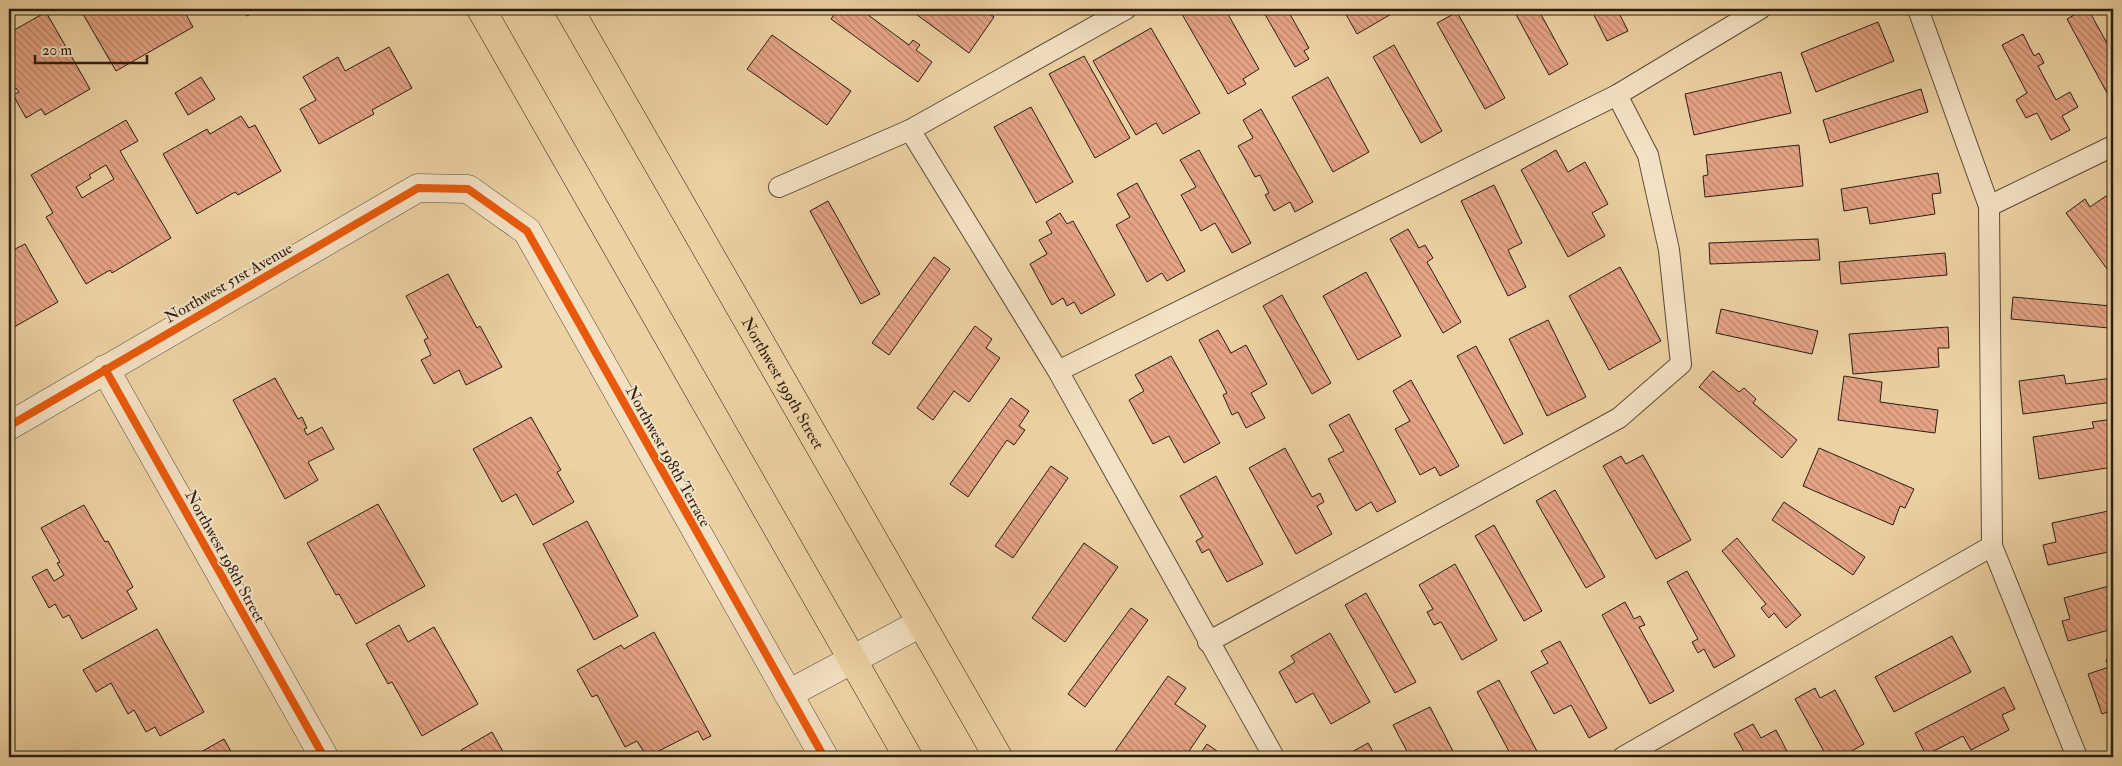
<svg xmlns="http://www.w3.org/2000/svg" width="2122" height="766" viewBox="0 0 2122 766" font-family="'IM FELL Double Pica',serif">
  <defs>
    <pattern id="building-back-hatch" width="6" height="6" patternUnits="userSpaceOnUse" patternTransform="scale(1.25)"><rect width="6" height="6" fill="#e6a485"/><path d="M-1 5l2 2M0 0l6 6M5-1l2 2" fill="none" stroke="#ba856c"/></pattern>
  </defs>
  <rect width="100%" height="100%" fill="#edd1a3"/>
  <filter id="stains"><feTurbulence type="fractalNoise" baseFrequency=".004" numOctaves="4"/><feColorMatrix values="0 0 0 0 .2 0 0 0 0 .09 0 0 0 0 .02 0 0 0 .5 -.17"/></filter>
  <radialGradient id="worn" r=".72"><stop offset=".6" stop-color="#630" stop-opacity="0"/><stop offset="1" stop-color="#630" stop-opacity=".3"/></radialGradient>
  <!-- building -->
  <g fill="url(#building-back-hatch)" stroke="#281e15" fill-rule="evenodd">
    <polygon points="80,9 183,9 193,27 116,71"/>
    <polygon points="242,9 260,9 247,16"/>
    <polygon points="838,9 860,9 909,45 913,40 920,45 916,50 932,62 918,82 831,19"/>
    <polygon points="909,9 984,9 994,17 969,53"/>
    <polygon points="1179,9 1225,9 1259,69 1243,79 1246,84 1228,94"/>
    <polygon points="1262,9 1287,9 1309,48 1304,51 1309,59 1295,67"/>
    <polygon points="1343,9 1390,9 1393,13 1357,34"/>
    <polygon points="1513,9 1538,9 1568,64 1549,75"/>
    <polygon points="1591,9 1617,9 1628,31 1607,41"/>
    <polygon points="2085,9 2088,9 2113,54 2113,104 2067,19"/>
    <polygon points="46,12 90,89 45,115 41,109 26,118 13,95 19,92 16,88 9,92 9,33"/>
    <polygon points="1457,12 1505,98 1485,109 1437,23"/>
    <polygon points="1878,22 1894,61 1816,92 1801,53"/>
    <polygon points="1151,28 1200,113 1163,134 1156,123 1136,135 1093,61"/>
    <polygon points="2023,34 2034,56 2039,53 2044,63 2038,66 2056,100 2070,92 2078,107 2062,116 2070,130 2051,140 2037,113 2026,118 2016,100 2027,93 2002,45"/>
    <polygon points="772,35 851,91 827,125 747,69"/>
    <polygon points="1394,45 1442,131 1421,143 1373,57"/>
    <polygon points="389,47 412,88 372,110 374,114 319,144 300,109 316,100 303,77 338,57 345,71"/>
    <polygon points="1084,56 1130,138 1095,158 1049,74"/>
    <polygon points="1781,72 1791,113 1694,135 1685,94"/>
    <polygon points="201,77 215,99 188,115 175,93"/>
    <polygon points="1328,77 1369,152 1333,172 1292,97"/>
    <polygon points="1921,89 1928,112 1830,143 1823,120"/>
    <polygon points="1031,107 1073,182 1036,203 994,127"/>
    <polygon points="1261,109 1313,202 1295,212 1290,202 1274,211 1265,195 1269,193 1260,175 1255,177 1238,146 1253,138 1243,120"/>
    <polygon points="241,116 249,128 255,125 281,171 238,195 235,192 197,214 163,154 207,129 210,134"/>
    <path d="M126,120l12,21 -18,10 51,87 -59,35 -2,-3 -24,14 -40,-67 7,-4 -22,-38zM106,165l8,14 -32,19 -6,-11 15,-9 -2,-3z"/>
    <polygon points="1799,145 1803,186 1705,197 1703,176 1708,175 1706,155"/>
    <polygon points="1199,150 1251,243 1232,253 1215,223 1201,231 1181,195 1196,187 1180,160"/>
    <polygon points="1556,150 1568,172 1585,162 1608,204 1592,213 1605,236 1568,257 1521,170"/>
    <polygon points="1938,173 1941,193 1932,194 1935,214 1870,224 1867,207 1844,211 1841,189"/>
    <polygon points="1137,183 1185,271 1167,281 1162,273 1147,282 1116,225 1130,217 1117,194"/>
    <polygon points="1494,185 1522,243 1508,250 1526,287 1508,296 1461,201"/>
    <polygon points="2106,196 2113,206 2113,277 2066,213 2085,199 2090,207"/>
    <polygon points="828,201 880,294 861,304 810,211"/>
    <polygon points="1060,213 1067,224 1073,221 1115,295 1081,314 1074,302 1067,306 1063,298 1052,305 1030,264 1047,254 1039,240 1052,233 1046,222"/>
    <polygon points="1408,229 1419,248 1425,245 1433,258 1427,262 1461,322 1443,333 1390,239"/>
    <polygon points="1818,239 1820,260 1710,264 1709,243"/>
    <polygon points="25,244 58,302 9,330 9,252"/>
    <polygon points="1945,253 1947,275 1841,284 1839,262"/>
    <polygon points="934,257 950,269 889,355 872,343"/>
    <polygon points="1620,267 1661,341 1609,370 1569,296"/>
    <polygon points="1366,272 1401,336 1358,360 1323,296"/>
    <polygon points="448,274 477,328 480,326 502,367 466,385 459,370 434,384 421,360 431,355 424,340 428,338 406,296"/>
    <polygon points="1282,295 1331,383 1312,394 1263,306"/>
    <polygon points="2013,297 2111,306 2109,328 2011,319"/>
    <polygon points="1721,309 1818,331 1812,354 1716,333"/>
    <polygon points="1548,320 1586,397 1547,416 1509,339"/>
    <polygon points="975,326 992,339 986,348 1000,358 969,402 954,391 933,420 917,408"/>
    <polygon points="1948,327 1949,348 1938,348 1939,367 1853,374 1849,334"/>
    <polygon points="1218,330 1231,353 1246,345 1267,384 1251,393 1265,418 1246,428 1238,412 1232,415 1223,395 1227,393 1199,340"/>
    <polygon points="1476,346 1523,434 1504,444 1457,356"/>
    <polygon points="1171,356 1220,443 1184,463 1169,436 1153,444 1129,400 1144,391 1135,375"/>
    <polygon points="1713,371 1739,392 1744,388 1756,399 1753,403 1797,440 1782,458 1699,387"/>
    <polygon points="2064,375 2066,384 2113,378 2113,402 2023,414 2019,381"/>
    <polygon points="1844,376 1882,382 1880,402 1938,410 1935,433 1838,420"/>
    <polygon points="275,378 298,419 302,417 307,428 304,429 307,435 322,427 334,449 308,462 318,480 285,499 233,400"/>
    <polygon points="1411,380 1459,466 1440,476 1435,467 1420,475 1395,429 1410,421 1393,391"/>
    <polygon points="1011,398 1029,411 1019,426 1025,430 1014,445 1007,440 968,497 950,484"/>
    <polygon points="1349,414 1396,502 1377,512 1371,502 1356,511 1328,459 1344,451 1329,425"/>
    <polygon points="531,417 561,470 557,472 574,502 533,525 516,494 502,502 473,449"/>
    <polygon points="2113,419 2113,467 2039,479 2033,437 2094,428 2092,422"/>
    <polygon points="1285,448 1312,497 1320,493 1324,502 1317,506 1332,534 1296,554 1249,468"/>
    <polygon points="1819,448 1914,489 1905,508 1900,506 1893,525 1803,486"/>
    <polygon points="1643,455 1691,540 1656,559 1603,466 1621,456 1626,464"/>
    <polygon points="1051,466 1068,478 1013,558 995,546"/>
    <polygon points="1216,476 1263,564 1227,582 1209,549 1202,553 1196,541 1203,537 1180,496"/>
    <polygon points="1555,490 1605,577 1586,588 1536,501"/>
    <polygon points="1784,502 1865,557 1853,575 1772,520"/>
    <polygon points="378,504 425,586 356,624 339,594 336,595 307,543"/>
    <polygon points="84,505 105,542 108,541 133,587 127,591 137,609 82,639 69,615 63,618 55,604 49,608 32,577 47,569 54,581 64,575 57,563 60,562 41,528"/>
    <polygon points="2113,510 2113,551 2048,565 2043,545 2056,542 2052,523"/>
    <polygon points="587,521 638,616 594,640 543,544"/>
    <polygon points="1494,525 1542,611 1524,621 1475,536"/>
    <polygon points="1737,538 1801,615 1786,628 1774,613 1769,618 1761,608 1766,604 1722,551"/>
    <polygon points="1084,543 1118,567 1065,642 1032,618"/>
    <polygon points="1455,564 1497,640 1462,660 1441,622 1434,625 1427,612 1433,609 1419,585"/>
    <polygon points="1687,571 1735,656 1714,668 1704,649 1698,653 1692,642 1698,639 1667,582"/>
    <polygon points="2113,585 2113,629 2068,641 2062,621 2070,619 2064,598"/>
    <polygon points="1366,593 1416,682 1395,693 1345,605"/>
    <polygon points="1625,602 1634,619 1640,616 1645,625 1639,627 1674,691 1650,704 1602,615"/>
    <polygon points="1131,608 1148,620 1085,707 1068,694"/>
    <polygon points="399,625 408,642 434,627 478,704 422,736 392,682 388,684 366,644"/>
    <polygon points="157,629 204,712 160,736 155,727 146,732 134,710 128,714 111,683 96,692 83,670"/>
    <polygon points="654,632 711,736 703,740 698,731 647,757 637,741 625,747 597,695 592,697 577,670 621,645 624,649"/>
    <polygon points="1330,633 1370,702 1331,724 1313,693 1296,703 1279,672 1295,662 1291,656"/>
    <polygon points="1952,636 1971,672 1894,712 1875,677"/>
    <polygon points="1560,641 1607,728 1589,738 1571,705 1554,714 1531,672 1548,663 1541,651"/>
    <polygon points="2113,657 2113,710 2102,714 2088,674 2109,667 2106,660"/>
    <polygon points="1168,676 1186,688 1175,704 1206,726 1185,757 1111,757"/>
    <polygon points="1499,680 1539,755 1535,757 1512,757 1477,692"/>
    <polygon points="2004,687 2015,709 2002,715 2009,730 1971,750 1963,736 1926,755 1915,733"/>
    <polygon points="1815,688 1820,698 1835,690 1864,744 1850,752 1852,757 1827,757 1795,699"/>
    <polygon points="1430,707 1456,757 1410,757 1393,725"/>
    <polygon points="1753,724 1761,738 1776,730 1790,757 1747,757 1734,734"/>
    <polygon points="492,732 506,757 457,757 463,754 461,750"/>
    <polygon points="224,739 234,757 192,757"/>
    <polygon points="1368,743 1376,757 1342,757 1350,753"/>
    <polygon points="1207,744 1224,756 1223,757 1198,757"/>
  </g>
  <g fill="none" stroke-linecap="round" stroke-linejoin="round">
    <!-- lane casing -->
    <g stroke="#594b38" stroke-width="22">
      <g id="lane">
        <polyline points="1918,9 1989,206 1992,546 2077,757"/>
        <polyline points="910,130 1058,371 1274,757"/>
        <polyline points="779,187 910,130 1126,9"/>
        <polyline points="1989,206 2113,146"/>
        <polyline points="1058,371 1617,95 1760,9"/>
        <polyline points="1208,642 1619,418 1681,364 1669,250 1648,155 1617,95"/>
        <polyline points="1623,757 1992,546"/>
      </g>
    </g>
    <!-- street casing -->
    <g stroke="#594b38" stroke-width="29">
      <g id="street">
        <polyline points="105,369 324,757"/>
        <polyline points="9,426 418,188 468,189 527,231 824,757"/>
        <polyline points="788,694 921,623"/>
      </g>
    </g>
    <!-- primary casing -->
    <g stroke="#281e15" stroke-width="29">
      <g id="primary">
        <polyline points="481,9 908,757"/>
        <path id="s1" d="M569,9l429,748"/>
      </g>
    </g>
    <!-- lane -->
    <use href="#lane" stroke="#f3e1c3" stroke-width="20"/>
    <!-- street -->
    <use href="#street" stroke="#f3e1c3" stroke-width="28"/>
    <!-- primary -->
    <use href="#primary" stroke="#edd1a3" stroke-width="28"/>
    <!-- cycleway casing -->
    <g stroke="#f3e1c3" stroke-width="11">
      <g id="cycleway">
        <polyline points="105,369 324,757"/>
        <polyline points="9,426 418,188 468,189 527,231 824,757"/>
      </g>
    </g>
    <!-- cycleway -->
    <use href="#cycleway" stroke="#e8590c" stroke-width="8"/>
  </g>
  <g text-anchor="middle" stroke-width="4" stroke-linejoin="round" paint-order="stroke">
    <!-- street labels -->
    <g font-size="16" fill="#281e15" stroke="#f3e1c3">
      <text transform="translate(228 282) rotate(-30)" y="6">Northwest 51st Avenue</text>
      <text dy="6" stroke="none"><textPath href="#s1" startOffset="431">Northwest 199th Street</textPath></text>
      <text transform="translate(669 456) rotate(61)" y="6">Northwest 198th Terrace</text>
      <text transform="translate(226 556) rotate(61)" y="6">Northwest 198th Street</text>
    </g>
  </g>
  <!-- margin -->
  <rect width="2122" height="766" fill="none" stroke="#edd1a3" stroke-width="30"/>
  <rect x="10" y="10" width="2102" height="746" fill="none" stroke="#281e15" stroke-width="2.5"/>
  <rect x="15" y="15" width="2092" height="736" fill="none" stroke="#281e15"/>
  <!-- scale -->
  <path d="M35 55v8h112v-8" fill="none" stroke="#281e15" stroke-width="2.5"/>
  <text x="42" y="55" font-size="15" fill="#281e15" stroke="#f3e1c3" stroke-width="4" paint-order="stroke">20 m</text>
  <rect width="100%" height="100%" filter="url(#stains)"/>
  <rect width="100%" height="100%" fill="url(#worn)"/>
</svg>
